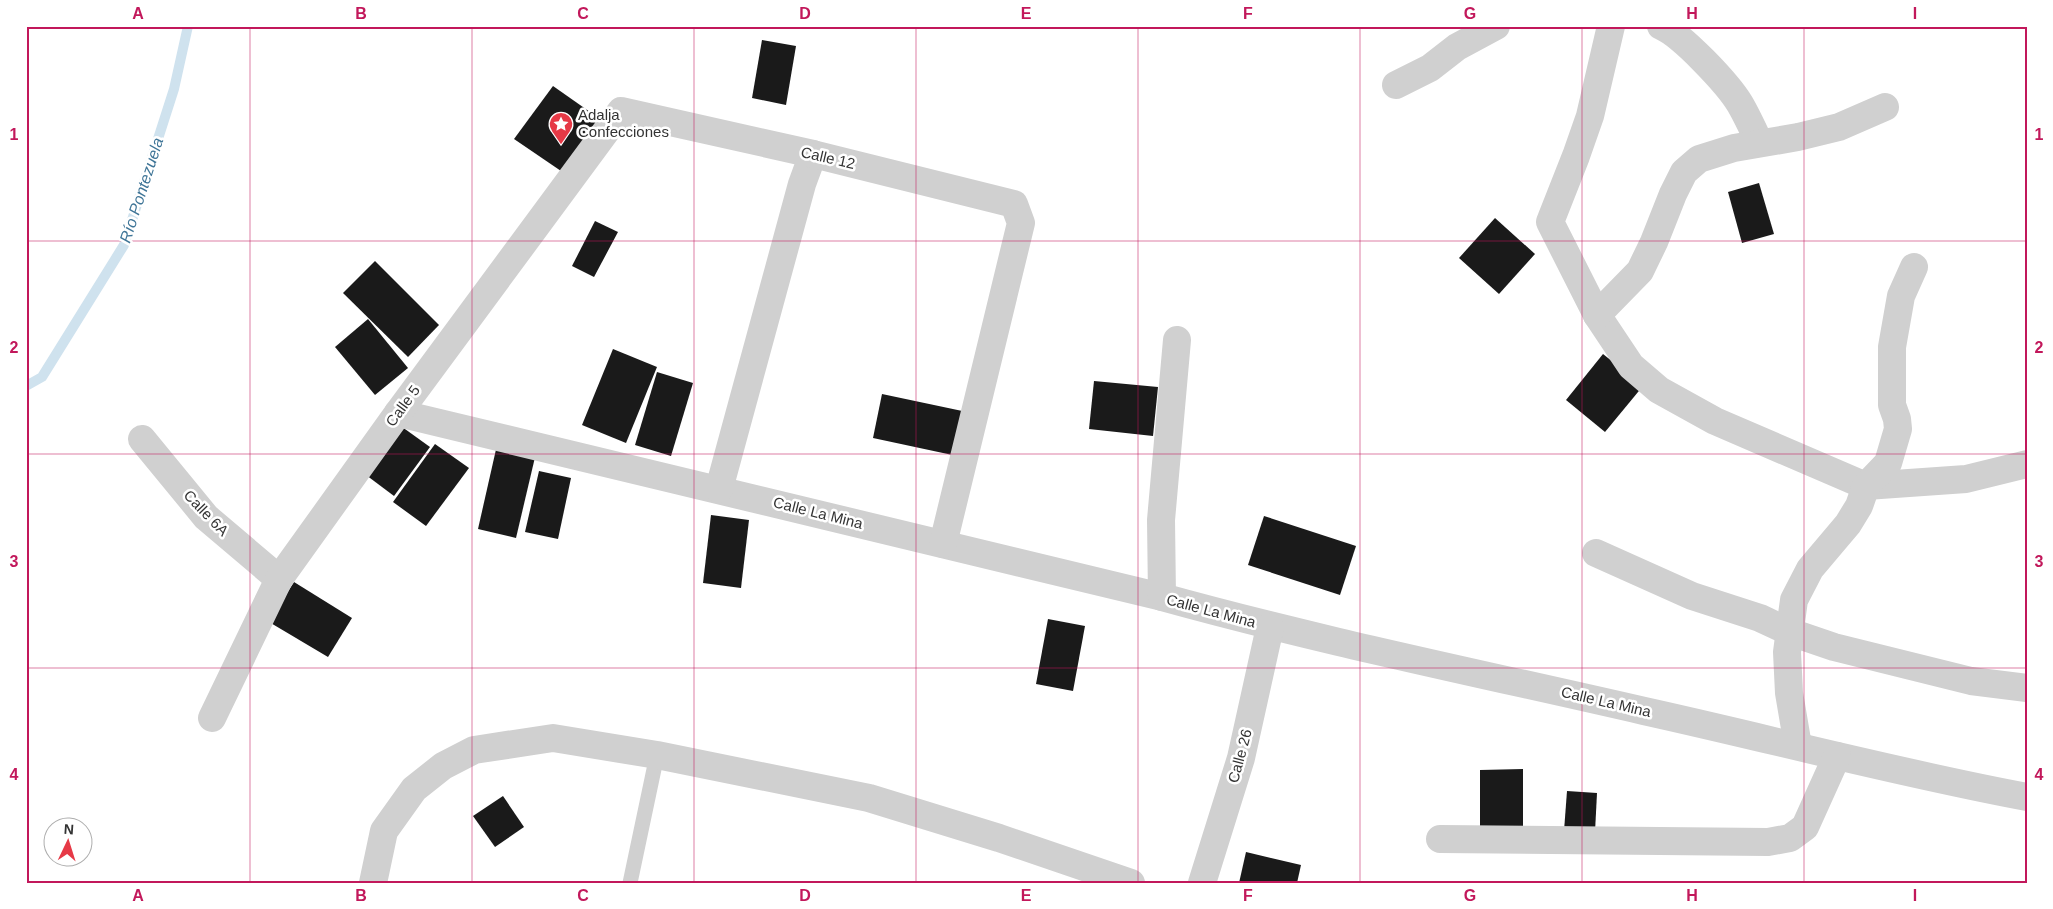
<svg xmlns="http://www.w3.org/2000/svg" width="2053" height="909" viewBox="0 0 2053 909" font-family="Helvetica,sans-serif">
  <rect width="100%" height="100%" fill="#fff"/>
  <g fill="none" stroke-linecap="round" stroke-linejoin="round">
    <!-- stream -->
    <polyline stroke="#cfe2ee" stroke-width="10" points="26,386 42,377 124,245 174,89 188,26"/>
  </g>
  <!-- building -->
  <g fill="#1a1a1a">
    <polygon points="762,40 796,46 786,105 752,98"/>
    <polygon points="553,86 600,119 561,171 514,139"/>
    <polygon points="1759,183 1774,234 1742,243 1728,192"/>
    <polygon points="1495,218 1535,254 1499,294 1459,258"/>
    <polygon points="595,221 618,232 594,277 572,266"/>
    <polygon points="375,261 439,325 408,357 343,293"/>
    <polygon points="368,319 408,368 375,395 335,347"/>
    <polygon points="613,349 657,367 626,443 582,425"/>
    <polygon points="1603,354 1643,386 1605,432 1566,400"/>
    <polygon points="657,372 693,383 671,456 635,445"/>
    <polygon points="1094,381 1158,387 1153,436 1089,429"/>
    <polygon points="882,394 967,412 957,456 873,438"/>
    <polygon points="398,424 430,447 394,496 362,472"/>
    <polygon points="435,444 469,468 426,526 393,502"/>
    <polygon points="497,445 536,453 516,538 478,529"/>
    <polygon points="539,471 571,478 558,539 525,532"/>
    <polygon points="711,515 749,520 741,588 703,583"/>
    <polygon points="1264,516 1356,546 1340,595 1248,565"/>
    <polygon points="294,582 352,618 328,657 269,622"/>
    <polygon points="1048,619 1085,626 1073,691 1036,684"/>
    <polygon points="1523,769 1523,827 1480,827 1480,770"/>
    <polygon points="1567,791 1597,793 1595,832 1564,831"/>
    <polygon points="503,796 524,827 495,847 473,816"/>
    <polygon points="1246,852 1301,865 1297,883 1239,883"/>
  </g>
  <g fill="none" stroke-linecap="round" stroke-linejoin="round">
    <!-- service -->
    <polyline stroke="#d0d0d0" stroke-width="15" points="630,883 657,755"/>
    <!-- minor -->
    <g stroke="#d0d0d0" stroke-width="28">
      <polyline points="1611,26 1590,116 1576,156 1550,222 1597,315 1631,366 1659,390 1715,421 1866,486 1966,479 2027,464"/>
      <path d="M1661,26c21,9 67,58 79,78 7,12 13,25 19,38"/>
      <polyline points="1396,85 1430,68 1457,47 1496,26"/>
      <polyline points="1597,315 1640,271 1654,242 1673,194 1684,172 1699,159 1734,148 1798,137 1839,127 1885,107"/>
      <path d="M398,413l764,184c159,44 321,77 482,114 127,28 254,62 383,86"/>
      <polyline points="142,439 206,517 279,579"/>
      <polyline points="719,489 802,184 813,154"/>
      <polyline points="1596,553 1692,596 1760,618 1790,632 1834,647 1971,681 2027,688"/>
      <polyline points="1162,597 1161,520 1177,340"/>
      <polyline points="212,718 279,579 398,413 621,111 813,154 1014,204 1021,223 943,544"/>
      <polyline points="1798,746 1789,693 1787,652 1794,600 1810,569 1848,524 1859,506 1866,486 1888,463 1898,429 1897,419 1892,405 1892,347 1901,296 1914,267"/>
      <polyline points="1440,839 1768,842 1790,838 1805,827 1837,756"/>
      <polyline points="373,883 384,831 414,789 443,766 474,750 553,738 657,755 869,798 999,838 1131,883"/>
      <polyline points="1202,883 1241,758 1270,627"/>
    </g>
  </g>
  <!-- grid -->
  <path fill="none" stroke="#c2185b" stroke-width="1" stroke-opacity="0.55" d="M250,26v857M472,26v857M694,26v857M916,26v857M1138,26v857M1360,26v857M1582,26v857M1804,26v857M26,241h2001M26,454h2001M26,668h2001"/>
  <!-- icons -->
  <defs>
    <g id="sight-pin" transform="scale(1.25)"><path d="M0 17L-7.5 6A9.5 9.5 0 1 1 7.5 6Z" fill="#e63946" stroke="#fff"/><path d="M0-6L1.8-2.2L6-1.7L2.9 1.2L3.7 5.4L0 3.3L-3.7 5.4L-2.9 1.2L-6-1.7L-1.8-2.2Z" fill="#fff"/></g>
  </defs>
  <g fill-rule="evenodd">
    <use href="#sight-pin" x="561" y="124"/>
  </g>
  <g text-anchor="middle" stroke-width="5" stroke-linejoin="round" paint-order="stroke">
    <!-- poi labels -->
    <g font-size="15" fill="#333" stroke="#fff" text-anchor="start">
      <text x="578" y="120">Adalja<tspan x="578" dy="17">Confecciones</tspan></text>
    </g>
    <!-- street labels -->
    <g font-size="15" fill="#333" stroke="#fff">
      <text transform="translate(828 158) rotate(13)" y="5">Calle 12</text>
      <text transform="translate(403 406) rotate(-54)" y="5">Calle 5</text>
      <text transform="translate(206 513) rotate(46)" y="5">Calle 6A</text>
      <text transform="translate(818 513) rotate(14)" y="5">Calle La Mina</text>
      <text transform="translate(1211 611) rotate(15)" y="5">Calle La Mina</text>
      <text transform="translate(1606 702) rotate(13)" y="5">Calle La Mina</text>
      <text transform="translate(1240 756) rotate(-75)" y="5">Calle 26</text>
    </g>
    <!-- water labels -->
    <g font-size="16" font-style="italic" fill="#3f7597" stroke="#fff">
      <text transform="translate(141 190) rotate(-72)" y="6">Río Pontezuela</text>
    </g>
  </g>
  <!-- border -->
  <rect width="2053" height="909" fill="none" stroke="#ffffff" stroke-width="55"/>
  <!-- north arrow -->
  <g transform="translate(68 842) rotate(4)"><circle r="24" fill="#ffffff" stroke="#adadad"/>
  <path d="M0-4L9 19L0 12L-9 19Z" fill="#e63946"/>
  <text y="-8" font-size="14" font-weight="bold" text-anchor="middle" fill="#333333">N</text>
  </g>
  <rect x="28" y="28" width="1998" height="854" fill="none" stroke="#c2185b" stroke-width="2"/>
  <g font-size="16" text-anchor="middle" font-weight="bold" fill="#c2185b">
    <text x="138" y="19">A</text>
    <text x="361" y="19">B</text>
    <text x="583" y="19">C</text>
    <text x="805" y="19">D</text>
    <text x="1026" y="19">E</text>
    <text x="1248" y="19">F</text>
    <text x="1470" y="19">G</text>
    <text x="1692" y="19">H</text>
    <text x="1915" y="19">I</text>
    <text x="14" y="140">1</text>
    <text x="2039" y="140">1</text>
    <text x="14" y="353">2</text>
    <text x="2039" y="353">2</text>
    <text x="14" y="567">3</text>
    <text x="2039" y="567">3</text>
    <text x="14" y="780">4</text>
    <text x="2039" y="780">4</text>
    <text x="138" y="901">A</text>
    <text x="361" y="901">B</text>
    <text x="583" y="901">C</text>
    <text x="805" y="901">D</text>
    <text x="1026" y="901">E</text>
    <text x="1248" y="901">F</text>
    <text x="1470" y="901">G</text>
    <text x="1692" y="901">H</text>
    <text x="1915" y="901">I</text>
  </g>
</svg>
